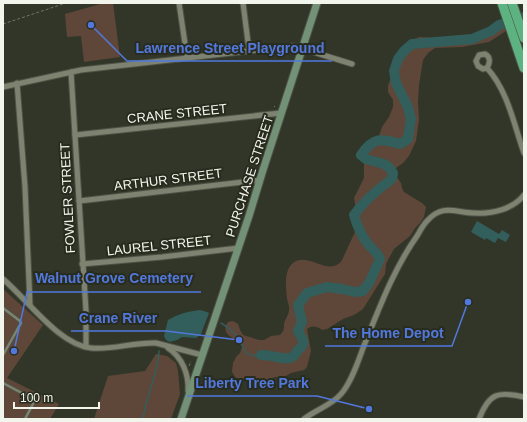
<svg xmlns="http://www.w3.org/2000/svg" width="527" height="422" viewBox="0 0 527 422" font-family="Arial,sans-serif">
  <rect width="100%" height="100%" fill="#323628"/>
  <!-- green -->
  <g fill="#5e4739">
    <polygon points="104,3 113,3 120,57 84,62 81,36 67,37 65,14"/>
    <path d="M518,16h6v8l-15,5 -20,13 -27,5 -27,1 -7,5 -5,7 -4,25 -1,17 1,18 -3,21 -7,15 -6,7 -7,5 -2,5 7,10 1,5 2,4 18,11 4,4 -2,10 -4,6 -5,5 -5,8 -16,13 -5,9 -3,6 -1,10 -22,35 -9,6 -11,4 -16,10 -5,1c-5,-4 -10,-5 -15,-1l4,22 -4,16 -3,3 -13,3 -9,5 -7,-1 -7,3h-5l-27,-2 -4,-6 1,-9 3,-6 4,-4 2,-6c-1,-2 -2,-4 -4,-5 -6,-5 -18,-9 -10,-20l5,-1 5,3 2,6 3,5 16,5h5l7,-4 9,-1c4,-4 4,-6 4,-11 1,-5 5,-9 5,-14 1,-4 -2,-8 -2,-12 -1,-10 -3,-25 4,-33 14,-17 38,14 51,-5l13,-28v-6l-2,-10 3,-7 -2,-11 10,-20v-21l2,-6 8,-5 4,-7 4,-12 7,-10 4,-10v-7l-5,-8v-6l4,-12 2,-13 5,-10 10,-9 10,-5 33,2 20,-3 16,-6 5,-5 16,-4z"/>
    <polygon points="3,289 43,325 7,378 59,404 50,419 3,419"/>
    <polygon points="156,354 167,356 176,363 178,371 180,394 171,419 94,419 108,376 145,371"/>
  </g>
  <!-- water -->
  <g fill="#325e5c">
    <polygon points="477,221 499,234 502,230 510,235 506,242 498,238 495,243 486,238 485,240 471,232"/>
    <path d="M200,310l7,2 2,1 -8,21 -5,4 -14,-1 -5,3 -7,2 -4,-2 -2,-4 4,-16c10,-6 21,-9 32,-10z"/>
  </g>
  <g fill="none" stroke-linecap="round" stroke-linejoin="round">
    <!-- stream -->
    <g stroke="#325e5c" stroke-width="1.5">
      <path d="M221,323c9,5 16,12 21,21 2,4 1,8 6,10 4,3 8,1 13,1"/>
      <path d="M143,419c3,-23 15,-45 16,-68"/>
    </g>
    <!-- river -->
    <path stroke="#325e5c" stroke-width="10" d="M261,355c8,-1 26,6 31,2 3,-1 4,-5 6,-7 10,-8 4,-10 0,-19l4,-9 -4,-17 9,-12 20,-6 15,2 13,3 8,-1 6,-8 11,-24c-3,-7 -8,-10 -12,-15 -7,-9 -11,-18 -14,-29 10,-14 24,-26 38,-36l1,-6 -3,-5 -6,-4 -18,-5 -5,-4c12,-18 21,-17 39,-11l8,-5 3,-20 -3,-12 -12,-24 -2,-12 4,-12 6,-8 8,-7 60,-5 19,-8 8,-6 25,-8"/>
    <!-- lane casing -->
    <g stroke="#4e5245" stroke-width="4.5">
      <g id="lane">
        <polyline points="3,308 20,321 21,323 3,355"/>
        <polyline points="3,383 33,399 34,402 25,419"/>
      </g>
    </g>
    <!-- street casing -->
    <g stroke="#4e5245" stroke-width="7">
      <g id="street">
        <polyline points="179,3 187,57"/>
        <polyline points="243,3 249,50"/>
        <path d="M487,68c3,-5 4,-11 -2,-14l-6,1 -3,6 2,5 5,3 4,-1c21,23 27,57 37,85"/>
        <polyline points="71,72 86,311 86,347"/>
        <polyline points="17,83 25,187 30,305"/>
        <polyline points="3,87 81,70 294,46 352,64"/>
        <polyline points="75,135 281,113"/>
        <polyline points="79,201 260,180"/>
        <polyline points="82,264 162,257 239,248"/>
        <path d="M3,279c24,20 56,66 88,69 22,2 43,-6 65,-5l46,12"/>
        <path d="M168,348c14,9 21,26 20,43"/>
        <path d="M304,419c11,-9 28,-14 37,-25 10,-11 17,-32 22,-46 16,-39 30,-78 54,-112 3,-5 6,-11 10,-15 16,-18 29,-8 48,-8 18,1 38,-4 49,-18"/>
        <path d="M479,419c10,-26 19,-28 45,-22"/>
      </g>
    </g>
    <!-- secondary casing -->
    <g stroke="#4e5245" stroke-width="9">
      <polyline id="secondary" points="181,419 249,216 263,170 317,3"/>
    </g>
    <!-- highway casing -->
    <g stroke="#4e5245" stroke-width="11">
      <g id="highway">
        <polyline points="502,3 524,68"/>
        <polyline points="512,3 524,38"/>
      </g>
    </g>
    <!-- path -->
    <g stroke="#717568" stroke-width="1" stroke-dasharray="3 2" stroke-linecap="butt">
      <polyline points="3,24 66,3"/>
      <polyline points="274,106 275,107"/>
      <polyline points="189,366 191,361"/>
    </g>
    <!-- lane -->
    <use href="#lane" stroke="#7d8271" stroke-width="2.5"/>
    <!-- street -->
    <use href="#street" stroke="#7d8271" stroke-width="5"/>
    <!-- secondary -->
    <use href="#secondary" stroke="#739176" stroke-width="7"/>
    <!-- highway -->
    <use href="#highway" stroke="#5cb381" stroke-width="9"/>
  </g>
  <g text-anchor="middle" stroke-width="4" stroke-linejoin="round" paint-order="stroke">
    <!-- street labels -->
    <g font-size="13" fill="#f1f5eb" stroke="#282c1e">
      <text transform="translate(177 113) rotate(-6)" y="5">CRANE STREET</text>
      <text transform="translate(249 176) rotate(-72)" y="5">PURCHASE STREET</text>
      <text transform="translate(168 179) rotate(-7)" y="5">ARTHUR STREET</text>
      <text transform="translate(67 198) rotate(-93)" y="5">FOWLER STREET</text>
      <text transform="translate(159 245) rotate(-6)" y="5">LAUREL STREET</text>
    </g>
  </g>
  <!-- callouts -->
  <path fill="none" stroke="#5278dd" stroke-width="1.5" d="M91 25L127 61H332M14 351L27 292H201M239 340L166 331H71M468 302L452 346H325M369 409L317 396H187"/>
  <g fill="#5278dd" stroke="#282c1e" stroke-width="1.5">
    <circle cx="91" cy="25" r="4"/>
    <circle cx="14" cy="351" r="4"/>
    <circle cx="239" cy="340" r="4"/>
    <circle cx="468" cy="302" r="4"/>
    <circle cx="369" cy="409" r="4"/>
  </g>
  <g font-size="14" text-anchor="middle" font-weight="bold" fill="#5278dd" stroke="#282c1e" stroke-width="4" stroke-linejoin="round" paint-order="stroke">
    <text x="230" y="53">Lawrence Street Playground</text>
    <text x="114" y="283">Walnut Grove Cemetery</text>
    <text x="118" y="323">Crane River</text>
    <text x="388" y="338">The Home Depot</text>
    <text x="252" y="388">Liberty Tree Park</text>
  </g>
  <!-- border -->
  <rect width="527" height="422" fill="none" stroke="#f1f5eb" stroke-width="8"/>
  <!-- scale -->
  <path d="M14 402v6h85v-6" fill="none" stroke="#f1f5eb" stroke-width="2"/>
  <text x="20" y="402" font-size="12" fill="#f1f5eb" stroke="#282c1e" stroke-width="3" paint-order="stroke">100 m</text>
</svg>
